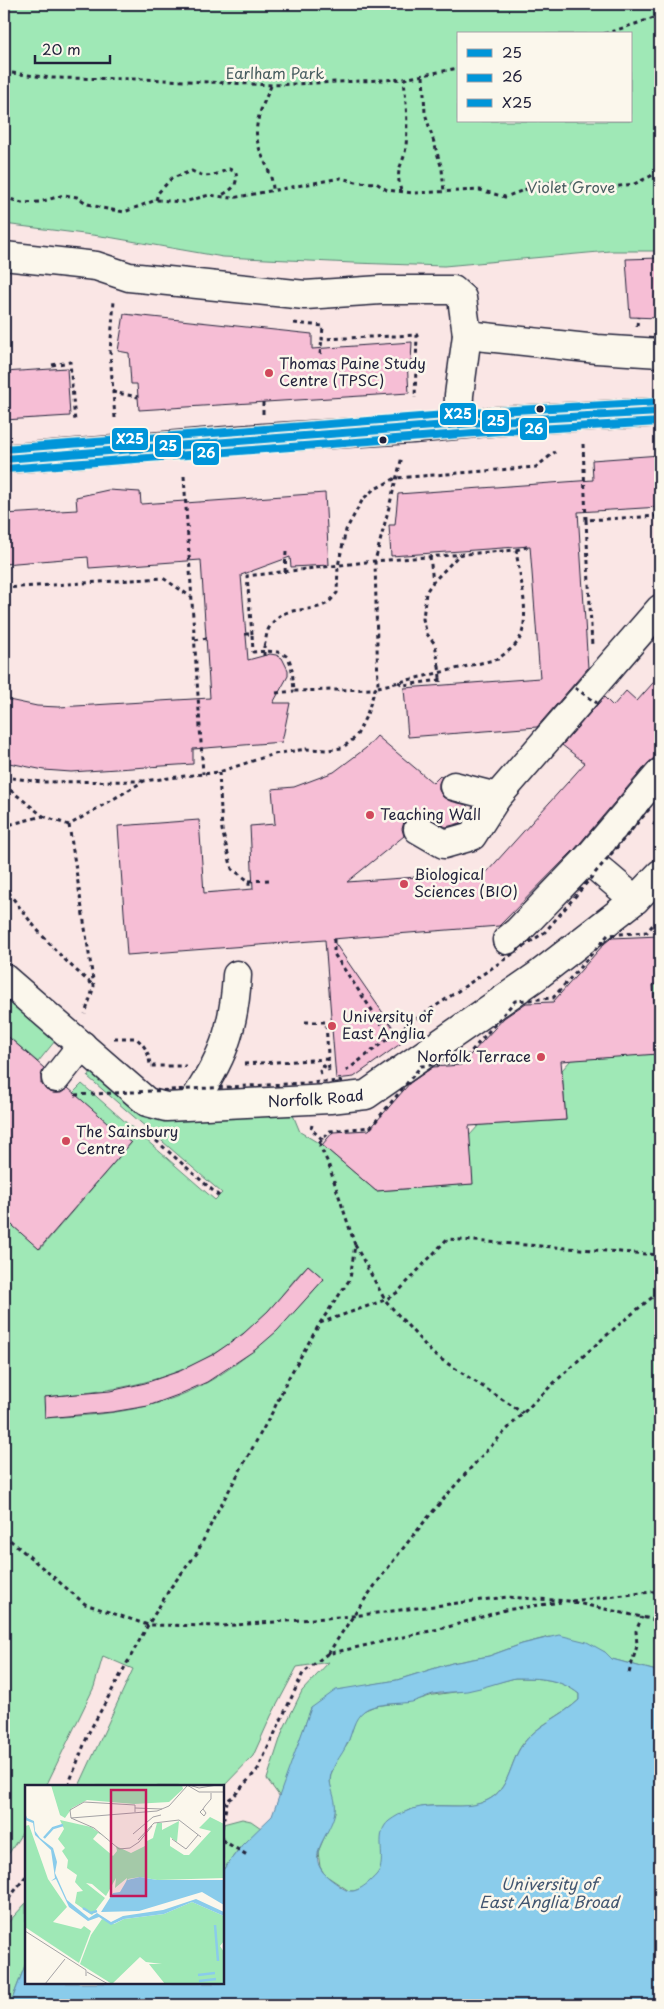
<svg xmlns="http://www.w3.org/2000/svg" width="664" height="2009" viewBox="0 0 664 2009" font-family="'Playpen Sans',sans-serif">
  <rect width="100%" height="100%" fill="#fbf7ec"/>
  <filter id="ink" filterUnits="userSpaceOnUse"><feTurbulence type="fractalNoise" baseFrequency=".02" numOctaves="2"/><feDisplacementMap in="SourceGraphic" scale="10" xChannelSelector="R" yChannelSelector="G"/><feConvolveMatrix kernelMatrix="1 2 1 2 8 2 1 2 1" color-interpolation-filters="sRGB"/></filter>
  <g filter="url(#ink)">
    <!-- built -->
    <path fill="#fae6e5" fill-rule="evenodd" d="M4,224l104,13 115,20 130,6 91,3 166,-15h50v1754h-656zM26,1786h196v197h-196z"/>
    <!-- green -->
    <g fill="#9fe8b6" stroke="#608578" fill-rule="evenodd">
      <path d="M4,4h656v247h-50l-166,15 -91,-3 -130,-6 -115,-20 -104,-13zM458,34h172v87h-172z"/>
      <path d="M660,984v688l-48,-13 -7,-7 -56,-15 -27,7 -33,12 -37,7 -55,17 -28,5 -58,23 -31,89 -13,-18 16,-49 19,-39 27,-29 -32,5 -26,49 -18,40 -30,31 -144,-1 54,-117 -30,-13 -9,31 -48,99h-20v41l-22,34v-643l36,31 91,-106 -58,-50 9,-9 133,116 7,-7 -134,-116 8,-10 49,41 146,2 9,22 22,13 54,46 96,-7 -3,-48 10,-11 87,-5 -4,-50 9,-10 86,-7 -4,-68zM308,1265l16,14c-50,56 -101,109 -177,127 -33,8 -68,10 -102,12v-21c87,-7 158,-20 223,-86 14,-14 25,-32 40,-46z"/>
      <polygon points="4,987 59,1036 38,1062 4,1033"/>
      <path d="M515,1678c24,0 44,0 64,16v6c-17,16 -43,25 -57,45 -13,19 -12,45 -36,56 -18,9 -37,3 -56,5 -8,0 -15,3 -23,5l-28,62 -15,14 -10,4h-5l-24,-16 -5,-8 -2,-15 17,-40 -5,-30 1,-8 8,-18 8,-11 9,-27 7,-7 12,-5 39,-5 19,-6 36,-5z"/>
      <polygon points="242,1819 251,1821 261,1828 242,1845 223,1870 223,1824"/>
      <polygon points="26,1903 26,1963 10,2005 4,2005 4,1927"/>
    </g>
    <!-- water -->
    <path fill="#8acceb" stroke="#6088a5" fill-rule="evenodd" d="M559,1635l28,7 18,10 7,7 48,13v333h-650l16,-42v20h196l1,-113 19,-25 30,-29 39,-108 25,-18 61,-10 55,-17 37,-7 33,-12zM515,1678c24,0 44,0 64,16v6c-18,17 -41,24 -56,44 -14,19 -13,45 -35,56 -17,9 -38,5 -56,6 -15,0 -31,6 -43,15 -15,12 -3,35 -10,50 -2,4 -7,8 -10,11 -5,4 -10,8 -16,9 -8,1 -14,-6 -20,-10 -34,-24 -2,-43 2,-70 2,-10 -4,-20 -5,-30 0,-14 12,-25 17,-37 6,-12 6,-25 17,-33 9,-8 35,-7 48,-9 7,-2 14,-6 21,-8 11,-2 23,-2 34,-3 16,-3 32,-9 48,-13z"/>
    <!-- building -->
    <g fill="#f6bed5" stroke="#22223b">
      <polygon points="660,258 660,318 630,317 626,259"/>
      <polygon points="124,314 312,334 312,349 412,342 411,362 407,362 409,393 139,410 137,384 131,384 129,353 118,351"/>
      <polygon points="67,368 70,416 4,420 4,372"/>
      <polygon points="660,455 660,507 578,512 588,668 537,727 408,737 404,688 540,678 530,546 391,556 389,525 395,525 398,494 593,480 592,460"/>
      <polygon points="108,490 140,492 141,504 185,501 185,503 325,493 329,565 291,567 290,557 241,575 248,660 270,654 276,655 282,658 288,670 288,676 273,703 290,703 282,742 193,749 193,764 71,772 44,770 4,762 4,699 37,706 59,707 210,698 201,560 89,568 88,557 4,564 4,514 77,510 76,497"/>
      <polygon points="660,675 660,753 648,763 575,849 499,926 332,939 403,1042 354,1077 336,1079 325,940 127,955 118,826 199,820 204,893 253,889 250,826 275,824 272,789 294,787 334,772 366,748 377,736 433,783 440,776 442,777 439,783 439,790 443,797 450,801 467,805 467,812 461,823 446,827 425,815 418,813 410,816 404,822 402,829 404,836 347,882 487,872 585,763 562,745 604,697 613,706 626,691 637,701"/>
      <polygon points="660,936 660,984 653,985 658,1054 561,1061 566,1120 469,1126 473,1184 376,1191 322,1145 333,1132 369,1130 410,1083 433,1067 461,1065 504,1018 526,1003 553,1002 604,944 611,938"/>
      <polygon points="4,1033 44,1068 41,1076 41,1083 46,1090 54,1093 61,1093 68,1088 131,1143 39,1249 4,1218"/>
      <polygon points="308,1265 324,1279 277,1331 255,1350 207,1382 178,1395 148,1406 112,1412 45,1418 44,1397 110,1391 145,1383 180,1371 214,1354 243,1334 268,1311"/>
    </g>
    <g fill="none" stroke-linecap="round" stroke-linejoin="round">
      <!-- minor casing -->
      <g stroke="#22223b" stroke-width="31">
        <g id="minor">
          <polyline points="4,256 96,266 129,277 305,295 381,290 453,290 462,298 467,335 459,395 458,424"/>
          <polyline points="467,335 597,349 660,353"/>
          <polyline points="4,459 264,438 412,429 499,421 660,412"/>
          <polyline points="454,786 497,797"/>
          <polyline points="418,829 444,844 472,836 497,797 660,609"/>
          <polyline points="587,859 635,900"/>
          <polyline points="507,940 518,931 587,859 660,773"/>
          <path id="s1" d="M4,978l143,124 19,5 164,-8 36,-4 171,-119 98,-76 25,-26"/>
          <polyline points="56,1078 82,1045"/>
          <path d="M191,1105c31,-45 43,-74 46,-130"/>
        </g>
      </g>
      <!-- path -->
      <g stroke="#22223b" stroke-width="3" stroke-dasharray="4 4" stroke-linecap="butt">
        <polyline points="604,34 660,16"/>
        <polyline points="4,72 52,78 143,79 272,85 404,79 458,68"/>
        <polyline points="423,76 425,113 442,169 444,192"/>
        <path d="M271,86c-6,15 -17,34 -14,52 2,18 15,32 16,51"/>
        <path d="M401,191c-7,-26 3,-24 5,-45 2,-23 0,-44 -2,-67"/>
        <polyline points="4,197 22,203 40,202 64,195 77,197 88,204 102,208 124,212 156,200 184,202 209,195 232,198 341,178 356,182 376,183 387,190 414,193 480,190 505,197 543,183 582,183 593,188 605,188 634,184 651,176 660,164"/>
        <path d="M156,200l2,-7 14,-15 20,-7c15,8 21,5 37,-2l7,3c2,13 -3,17 -14,23"/>
        <polyline points="294,323 323,326 322,339 417,335 415,398"/>
        <polyline points="637,326 638,317"/>
        <polyline points="320,354 322,339"/>
        <polyline points="52,365 70,362 75,422"/>
        <polyline points="112,392 138,397"/>
        <polyline points="263,402 263,414"/>
        <polyline points="115,418 110,352 114,301 116,302"/>
        <polyline points="583,444 586,520 660,516"/>
        <polyline points="184,476 203,774"/>
        <polyline points="586,520 592,647"/>
        <polyline points="516,550 530,546"/>
        <polyline points="430,556 433,582"/>
        <polyline points="285,572 286,552"/>
        <polyline points="4,588 163,578 191,597"/>
        <path d="M245,634h7l1,18c39,-3 38,3 41,39l81,-2"/>
        <path d="M252,634l-5,-58 128,-15 141,-11c3,24 15,65 4,88 -4,9 -15,15 -22,21l-120,28"/>
        <polyline points="195,640 207,638"/>
        <path d="M264,646c2,-5 2,-11 4,-16 14,-28 38,-15 58,-26 4,-2 8,-8 11,-11l1,-27 8,-36 17,-31 10,-9 23,-12 140,-11 19,-15"/>
        <polyline points="439,666 435,644 427,634 423,619 426,592 433,582 460,554"/>
        <polyline points="440,678 440,685"/>
        <polyline points="398,682 404,685 440,680"/>
        <polyline points="276,693 294,691"/>
        <polyline points="219,772 222,830 232,869 249,881 249,889"/>
        <polyline points="4,777 42,782 143,781"/>
        <polyline points="4,785 43,816 4,826"/>
        <polyline points="43,816 69,825 144,781 219,772 274,754 306,749 327,750 342,748 356,737 367,714 375,689 378,687 375,561 402,457"/>
        <polyline points="653,823 660,829"/>
        <polyline points="69,825 94,986 85,1014"/>
        <polyline points="249,881 270,880"/>
        <path d="M4,885c25,38 54,71 89,100"/>
        <polyline points="334,939 334,954 390,1037"/>
        <polyline points="305,1022 326,1022 329,1072"/>
        <path d="M114,1038h22c10,9 13,15 14,28h36"/>
        <polyline points="244,1064 328,1059"/>
        <polyline points="321,1066 327,1067 328,1069"/>
        <polyline points="321,1074 320,1071 323,1066 328,1068 329,1071"/>
        <polyline points="144,1130 219,1196"/>
        <polyline points="355,1245 385,1300 433,1354 523,1413"/>
        <polyline points="320,1323 385,1300 398,1292 447,1239 660,1255"/>
        <polyline points="4,1535 85,1604 148,1625 222,1626 352,1616 507,1597 568,1601 660,1621"/>
        <polyline points="572,1601 660,1591"/>
        <path d="M328,1654c89,-139 204,-261 332,-363"/>
        <polyline points="629,1673 637,1646 636,1631 642,1617"/>
        <polyline points="68,1786 89,1732 148,1625 171,1587 197,1553 217,1512 273,1411 289,1377 320,1323 350,1279 355,1245 328,1163 320,1146 322,1139 311,1129 312,1125"/>
        <polyline points="222,1804 234,1796 258,1769 303,1673 327,1654 448,1627 505,1610 561,1602"/>
        <polyline points="222,1828 227,1802"/>
        <polyline points="222,1840 247,1855"/>
        <polyline points="4,1905 26,1876"/>
      </g>
      <!-- minor -->
      <use href="#minor" stroke="#fbf7ec" stroke-width="28"/>
      <!-- path-bridge -->
      <g stroke="#22223b" stroke-width="3" stroke-dasharray="4 4" stroke-linecap="butt">
        <polyline points="264,656 264,646"/>
        <polyline points="439,666 440,678"/>
        <polyline points="575,688 597,703"/>
        <polyline points="346,1071 390,1037 545,932 651,807"/>
        <polyline points="75,1095 344,1081"/>
        <polyline points="319,1143 330,1131 371,1127 421,1066 462,1062 515,1001 553,998 608,935 647,932 660,916"/>
      </g>
      <!-- bus-1 casing -->
      <g stroke="#fbf7ec" stroke-width="11">
        <polyline id="bus-1" points="4,459 499,421 660,412"/>
      </g>
      <!-- bus-2 casing -->
      <g stroke="#fbf7ec" stroke-width="11">
        <polyline id="bus-2" points="5,469 500,431 660,422"/>
      </g>
      <!-- bus-3 casing -->
      <g stroke="#fbf7ec" stroke-width="11">
        <polyline id="bus-3" points="4,449 498,411 659,402"/>
      </g>
      <!-- bus-1 -->
      <use href="#bus-1" stroke="#0095d9" stroke-width="8"/>
      <!-- bus-2 -->
      <use href="#bus-2" stroke="#0095d9" stroke-width="8"/>
      <!-- bus-3 -->
      <use href="#bus-3" stroke="#0095d9" stroke-width="8"/>
    </g>
  </g>
  <!-- markers -->
  <g fill="#d1495b" stroke="#fbf7ec" stroke-width="2">
    <circle cx="269" cy="373" r="5"/>
    <circle cx="370" cy="815" r="5"/>
    <circle cx="404" cy="884" r="5"/>
    <circle cx="332" cy="1026" r="5"/>
    <circle cx="541" cy="1057" r="5"/>
    <circle cx="66" cy="1141" r="5"/>
  </g>
  <g fill="#22223b" stroke="#fbf7ec" stroke-width="2">
    <circle cx="540" cy="409" r="4.5"/>
    <circle cx="383" cy="440" r="4.5"/>
  </g>
  <g text-anchor="middle" stroke-width="5" stroke-linejoin="round" paint-order="stroke">
    <!-- park labels -->
    <g font-size="15" fill="#485d60" stroke="#fbf7ec">
      <text x="275" y="79">Earlham Park</text>
      <text x="571" y="193">Violet Grove</text>
    </g>
    <!-- poi labels -->
    <g font-size="15" fill="#22223b" stroke="#fbf7ec" text-anchor="start">
      <text x="279" y="369">Thomas Paine Study<tspan x="279" dy="17">Centre (TPSC)</tspan></text>
      <text x="380" y="820">Teaching Wall</text>
      <text x="414" y="880">Biological<tspan x="414" dy="17">Sciences (BIO)</tspan></text>
      <text x="342" y="1022">University of<tspan x="342" dy="17">East Anglia</tspan></text>
      <text x="531" y="1062" text-anchor="end">Norfolk Terrace</text>
      <text x="76" y="1137">The Sainsbury<tspan x="76" dy="17">Centre</tspan></text>
    </g>
    <!-- street labels -->
    <g font-size="15" fill="#22223b" stroke="#fbf7ec">
      <text dy="5" stroke="none"><textPath href="#s1" startOffset="359">Norfolk Road</textPath></text>
    </g>
    <!-- water labels -->
    <g font-size="16" font-style="italic" fill="#415570" stroke="#fbf7ec">
      <text x="549" y="1890">University of<tspan x="549" dy="18">East Anglia Broad</tspan></text>
    </g>
  </g>
  <!-- overview -->
  <g transform="translate(25 1785)">
    <rect width="199" height="199" fill="#fbf7ec"/>
    <path d="M26,0h131l1,4 -14,13 -35,2 -47,-4 -15,8 -7,10 -5,-3zM185,32l14,7v54l-67,2 -17,-3 -12,2 -2,6 1,-7 -12,10 1,-10 -10,18 -14,-12 -6,-1 19,15 -13,17 -17,-12 2,-11 6,-1 -8,-9 2,-7 -10,-7 1,-8 -6,-9 3,-3 -7,-9 6,-10 -4,-9 31,7 13,9 -6,-3 -5,6 20,17 4,-5 -1,-5 15,7 14,-7v-4l8,-4 4,-15h5v7l17,-9 -2,21 -7,-5v9l14,9h5l22,-24 -12,-3zM4,40l19,54 19,28 -14,15 28,7 3,-3 7,5 -12,32 -54,-36v-101zM167,117l32,14v25l-4,5 4,6v32h-59l-16,-20h13l-16,-2 -6,-5 -28,27 -32,-20 11,-29 11,-16 12,5 10,-5 40,-5z" fill="#9fe8b6"/>
    <path d="M0,28l2,5 7,3 1,10 5,7 13,10 4,14 -2,11 12,27 22,18 8,-5 14,9 12,-6 40,-6 33,-11 28,13v4l-32,-14 -28,12 -40,5 -13,6 -12,-8 -11,4 -19,-14 -13,-28 -5,2 4,-3 -4,-28 -16,-15 -2,-12 -8,-3zM115,92l17,3h67v25l-22,-13 -63,19 -38,1 12,-19 7,-1 7,-12z" fill="#8acceb"/>
    <path fill="none" stroke="#8acceb" stroke-width="2.5" d="M19,53l9,-10 10,-3M58,123l8,5 6,-2M190,140l3,36M173,190l17,-2M174,196l17,-2"/>
    <path fill="none" stroke="#a4a2a5" stroke-width="1" d="M162,0l12,7h25M164,0l10,3 18,-3M110,23l27,1M178,24l3,4 -2,3 -4,-4 3,-3 2,-3 6,-7v-6M46,33l86,-7 12,-5 18,-20M46,33l23,10 25,21 11,-1 9,-6 13,-16M46,33l-1,-8 14,-8 51,3v7M108,49l20,-17 8,-2M147,54l14,10 12,-14M113,55l16,-17 25,-3 22,17M0,146l61,39v6M62,187l21,12M20,199l20,-25"/>
    <path fill="#c2185b" fill-opacity="0.15" stroke="#c2185b" stroke-width="2.5" d="M86,5h35v106h-35z"/>
    <rect width="199" height="199" fill="none" stroke="#22223b" stroke-width="2.5"/>
  </g>
  <g stroke="#fbf7ec" stroke-width="2">
    <rect x="439" y="402" width="38" height="24" rx="5" fill="#0095d9"/>
    <rect x="481" y="409" width="29" height="24" rx="5" fill="#0095d9"/>
    <rect x="519" y="417" width="29" height="24" rx="5" fill="#0095d9"/>
    <rect x="111" y="427" width="38" height="24" rx="5" fill="#0095d9"/>
    <rect x="154" y="434" width="28" height="24" rx="5" fill="#0095d9"/>
    <rect x="192" y="442" width="28" height="24" rx="5" fill="#0095d9"/>
  </g>
  <g font-size="14" text-anchor="middle" font-weight="bold" fill="#fff">
    <text x="458" y="419">X25</text>
    <text x="496" y="426">25</text>
    <text x="534" y="434">26</text>
    <text x="130" y="444">X25</text>
    <text x="168" y="451">25</text>
    <text x="206" y="458">26</text>
  </g>
  <!-- margin -->
  <rect width="664" height="2009" fill="none" stroke="#fbf7ec" stroke-width="20"/>
  <rect x="10" y="10" width="644" height="1989" fill="none" stroke="#22223b" stroke-width="2" filter="url(#ink)"/>
  <!-- legend -->
  <rect x="457" y="32" width="175" height="90" fill="#fbf7ec" stroke="#a4a2a5"/>
  <rect x="467" y="49" width="25" height="8" fill="#0095d9" stroke="#a4a2a5"/>
  <text x="502" y="58" font-size="15" fill="#22223b">25</text>
  <rect x="467" y="74" width="25" height="8" fill="#0095d9" stroke="#a4a2a5"/>
  <text x="502" y="82" font-size="15" fill="#22223b">26</text>
  <rect x="467" y="99" width="25" height="8" fill="#0095d9" stroke="#a4a2a5"/>
  <text x="502" y="108" font-size="15" fill="#22223b">X25</text>
  <!-- scale -->
  <path d="M35 55v8h75v-8" fill="none" stroke="#22223b" stroke-width="2.5"/>
  <text x="42" y="55" font-size="15" fill="#22223b" stroke="#fbf7ec" stroke-width="4" paint-order="stroke">20 m</text>
</svg>
